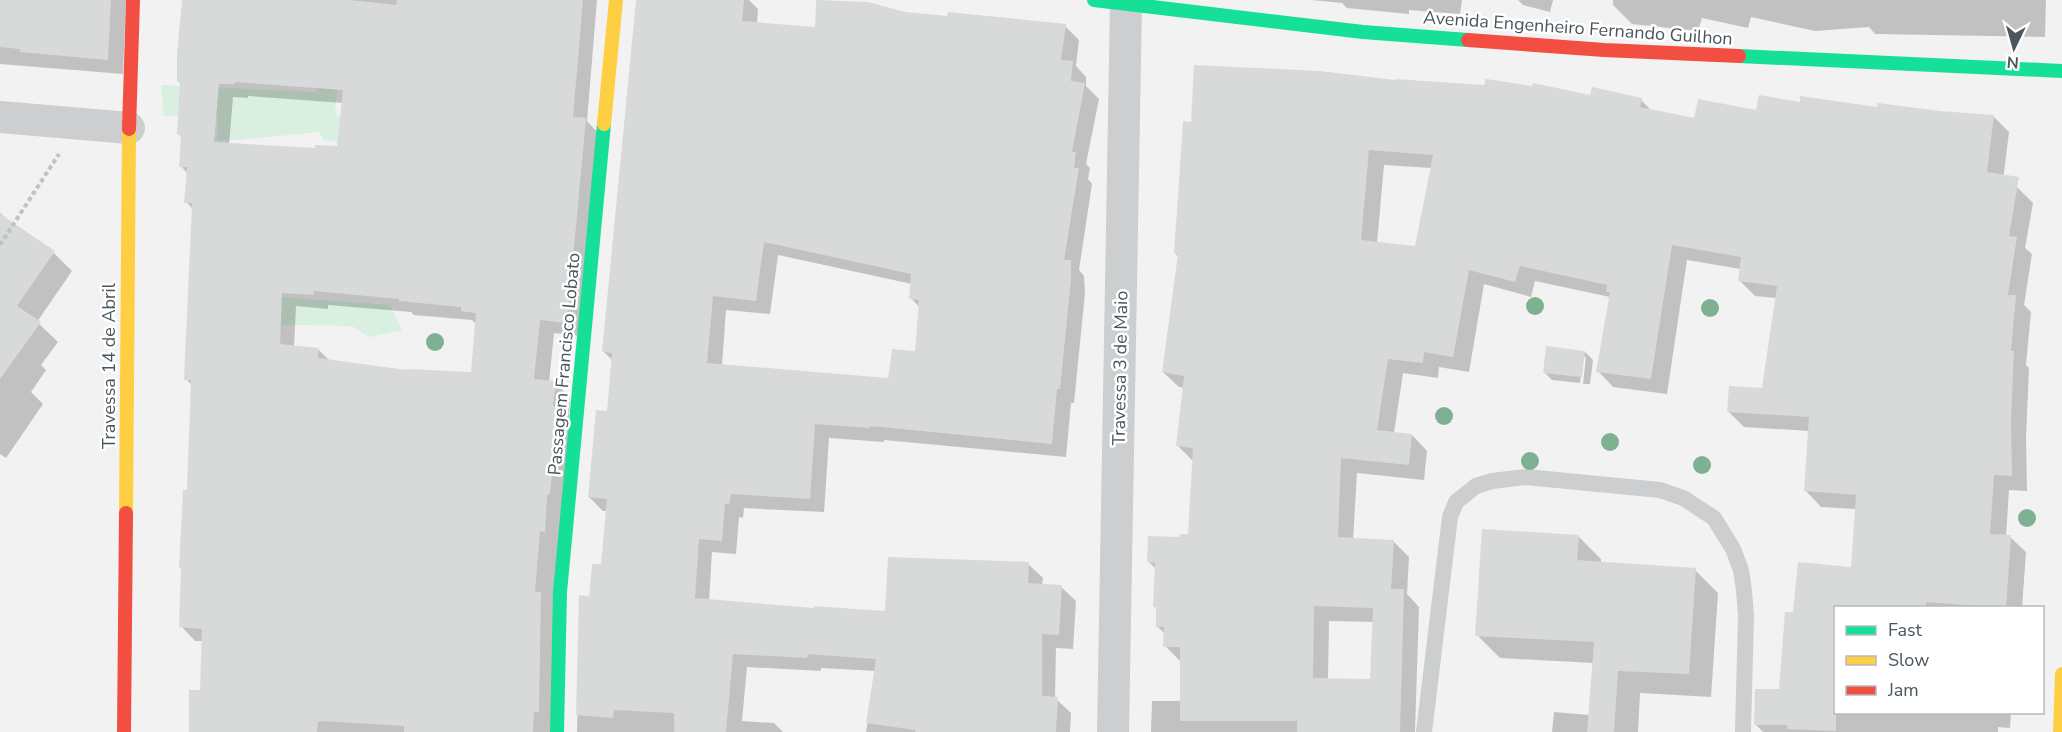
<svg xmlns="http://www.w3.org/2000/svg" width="2062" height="732" viewBox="0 0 2062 732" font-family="'Nunito Sans',sans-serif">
  <rect width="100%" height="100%" fill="#f2f2f2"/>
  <!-- green -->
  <g fill="#d9efdf">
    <polygon points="326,0 357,0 347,64 338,75 335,115 355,119 354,144 324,140 319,132 238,140 217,140 218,116 164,116 161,85 317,92"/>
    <polygon points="193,291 390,305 402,330 369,337 352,326 195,323"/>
  </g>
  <!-- shadow -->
  <g fill="#0003" fill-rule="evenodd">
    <polygon points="0,0 126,0 123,74 0,64"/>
    <path d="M184,0h413l-10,121 12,13 -19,202 -26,-3 -5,49 6,1 15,14 -18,335h-362l11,-40 2,-51h-8l-14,-15 2,-56 -3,-3 9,-75 3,-107 -6,-6 7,-170 -7,-7 2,-28 -7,-8 2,-27 -4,-5 2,-50 -3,-3zM248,96l95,7 -5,45 -22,2 -87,-5 4,-48 15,1zM328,305l83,7 3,3 58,5 5,5 -4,49 -64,-2 -78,-10 -13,-13 -24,-2 2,-41 32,3z"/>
    <path d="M638,0h111l9,9 -1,15 59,5 88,-15 161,12 14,14 -3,26 10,11v9l13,13 -13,65 4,4 -2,11 4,5 -13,86 5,6 1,17 -11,110h-3l-5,54 -182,-17v2l-55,-4 -5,74 -80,-4 -1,10 -4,-1 -3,37 -24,-2 -3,49 107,9 70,2 142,-48 15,14 -1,7 19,2 15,14 -3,48 -17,-1 -1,50 16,15 -1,19h-204l10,-61 -55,-3v3l-74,-4 -5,54 32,2 9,9h-206l3,-135 11,1 12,-32 4,-55h-4l-14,-14 20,-84 4,-52 -10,-10zM778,255l134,29 -1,14 9,10 -4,45 -27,26 -167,-14 4,-55 44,4z"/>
    <polygon points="1311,0 1462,0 1460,14 1409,10 1409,14 1347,8 1342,3"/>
    <polygon points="1518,0 1553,0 1550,12 1523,5"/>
    <polygon points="1613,0 2046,0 2045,37 1875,34 1869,27 1815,31 1751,17 1748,28 1702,18 1698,31 1632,24 1613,5"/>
    <path d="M1397,82l244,18 11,11 43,9 62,-8 44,-8 192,12 16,16 -6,49 14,6 16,16 -8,45 7,6 -8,51 7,7 -5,53 3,3 -3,70 1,53 -18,-1 -3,46 4,1 16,15 -4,56h-186v104h175l-1,16 -12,-1v5h-235l-8,-8 26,-33 13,-77 58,-46 4,-59 -35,-2 -15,-16 3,-60 -65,-4 -16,-16 35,-22 14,-91 -22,-2 -16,-16 2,-11 -54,-9 -20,134 -54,-7 -15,-16 12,-74 -75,-16 -4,16 -47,-13 -15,88 -30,-5 -1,11 -35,-5 -9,60 18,2 15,16 -3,29 -67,-7 -4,67 41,2 15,15 -2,37 12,13 -4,125h-264l1,-31h29v-39l-16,-16v-12l-8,-8 1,-16 -3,-3 1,-38 -7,-7 41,-26 3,-75 -15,-15 6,-58 -5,-1 -16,-15 16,-115 -4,-4 17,-129zM1384,165l48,3 -16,79 -39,-4zM1329,621l45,1 -3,59 -43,-1z"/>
    <polygon points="0,213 14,225 54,253 72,271 37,322 58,342 41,365 46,370 31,392 43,404 6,458 0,454"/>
    <polygon points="1585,352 1593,360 1590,384 1583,384 1586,357 1583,357 1580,383 1552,380 1544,372"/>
    <polygon points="1578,536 1601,559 1601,564 1695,570 1718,593 1711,697 1640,693 1638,732 1552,732 1554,712 1590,715 1594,663 1500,658 1477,635"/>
  </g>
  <!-- building -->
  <g fill="#d8dada" fill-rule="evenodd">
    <polygon points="0,0 111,0 108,60 20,52 20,49 0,47"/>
    <path d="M182,0h169l45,5 1,-5h186l-10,117 13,1 -19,205 -27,-3 -6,59 22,2 -3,25 6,1 -9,87h-2l-1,4 -2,34 -5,-1 -3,35 -2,26h6l-2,120h-5l-1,20h-129v-6l-84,-5 -2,1 -1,10h-128v-42h11l2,-61 -23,-2 2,-59h-2l4,-78h4l4,-110h-7l8,-177h-8l3,-36h-8l2,-32h-4l3,-53h-3v-28zM235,82l108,8 -6,56 -22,-1v3l-101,-6 5,-58h16zM314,291l85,8v2l62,6v4l15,2 -5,59 -64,-3v1l-89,-12 1,-10 -39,-4 2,-51 32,2z"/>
    <path d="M636,0h108l-2,21 73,6 1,-27 52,2 37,10 42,4 1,-4 118,12 -5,36 12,1 -2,20 14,2 -13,69h4l-2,16h5l-15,92h7v19l-11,110h-3l-5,55 -181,-18 -1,2 -55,-4 -5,75 -79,-5 -2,10h-4l-3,37 -23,-2 -4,59 119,10v-2l71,5 3,-54 141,5 -1,21 34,2 -3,50 -17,-1v62l16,1 -2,35h-141v-2l-49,-7 10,-64 -68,-5 -1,4 -74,-4 -7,78h-52v-19l-60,-3 -1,8 -37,-3 3,-120 10,1 3,-32h9l6,-65 -19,-2 8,-87 11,1 5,-58 -10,-1zM764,242l147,32 -2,25 10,1 -4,51 -23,-2 -4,29 -181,-15 6,-67 43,5z"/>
    <path d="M1194,65l126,6 75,9v-1l89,6 2,-6 46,7 1,-3 57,12 2,-8 50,11 -2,9 54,11 4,-19 58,11 3,-15 41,7v-6l77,11 1,-4 62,8 54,4 -7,57 32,5 -10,59 8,1 -9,58h8l-5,56h3l-3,71 1,54 -18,-1 -4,59 21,1 -5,73 -80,-6v6h-90v123l-49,-2v-4h-33l1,-36h24l6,-77h8l5,-50 53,5 5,-72 -52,-4 5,-74 -82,-5 2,-26 33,2 15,-102 -39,-5 3,-24 -69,-12 -21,134 -55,-7 14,-80h-4l1,-7 -87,-19 -5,16 -46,-12 -16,87 -29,-5 -1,11 -35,-4 -11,71 35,4 -3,31 -68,-7 -3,79 56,3 -3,49h13l-4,143h-103v-11h-117v-74h-17l1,-20h-8v-20h-3l2,-44 -8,-1 1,-26 31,1 1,-3h8l5,-86 -17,-2 8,-70 -22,-4 16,-118 -4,-1 9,-132 8,1zM1369,150l64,5 -18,91 -54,-6zM1314,606l59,2 -3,71 -57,-1z"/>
    <polygon points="0,214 55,251 17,306 41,322 0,379"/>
    <polygon points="1546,346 1585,351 1582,377 1543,373"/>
    <polygon points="1482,529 1579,535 1577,560 1696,568 1689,674 1618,671 1614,732 1587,732 1594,642 1475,636"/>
  </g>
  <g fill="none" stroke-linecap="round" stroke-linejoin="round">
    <!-- path -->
    <polyline stroke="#bbc6c1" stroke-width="4" stroke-dasharray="4.5 3" stroke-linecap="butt" points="0,245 59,154"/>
    <!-- lane -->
    <polyline stroke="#cccecf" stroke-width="16" points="1424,732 1450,517 1456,502 1476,486 1492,481 1526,477 1660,490 1683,498 1714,518 1733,549 1741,570 1744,591 1746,616 1743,732"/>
    <!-- street -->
    <g stroke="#cccecf" stroke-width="32">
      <polyline points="0,117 129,128"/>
      <polyline points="1113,732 1126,3"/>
    </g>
    <!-- fast -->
    <g stroke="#16e098" stroke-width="14">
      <polyline points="1094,0 1363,32 1468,40"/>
      <polyline points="1739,56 2062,71"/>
      <polyline points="557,732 560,592 604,124"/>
    </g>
    <!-- slow -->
    <g stroke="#ffcf43" stroke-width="14">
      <polyline points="604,124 616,0"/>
      <polyline points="126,513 129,129"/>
      <polyline points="2060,732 2062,674"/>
    </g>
    <!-- jam -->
    <g stroke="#f24e42" stroke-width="14">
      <polyline points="1468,40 1604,50 1739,56"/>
      <polyline points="129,129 133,0"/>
      <polyline points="124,732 126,513"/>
    </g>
  </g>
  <!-- trees -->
  <g fill="#7eb092">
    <circle cx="1535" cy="306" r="9"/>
    <circle cx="1710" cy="308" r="9"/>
    <circle cx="435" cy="342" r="9"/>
    <circle cx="1444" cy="416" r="9"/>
    <circle cx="1610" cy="442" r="9"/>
    <circle cx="1530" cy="461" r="9"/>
    <circle cx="1702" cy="465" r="9"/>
    <circle cx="2027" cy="518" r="9"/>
  </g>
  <g text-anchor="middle" stroke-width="5" stroke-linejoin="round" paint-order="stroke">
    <!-- street labels -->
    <g font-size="18" fill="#4a565d" stroke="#fff">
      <text transform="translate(1578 28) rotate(4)" y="6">Avenida Engenheiro Fernando Guilhon</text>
      <text transform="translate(564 364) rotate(-85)" y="6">Passagem Francisco Lobato</text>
      <text transform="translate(109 366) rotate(-90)" y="6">Travessa 14 de Abril</text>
      <text transform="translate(1120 368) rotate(-89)" y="6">Travessa 3 de Maio</text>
    </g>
  </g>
  <!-- legend -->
  <rect x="1834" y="606" width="210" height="108" fill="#ffffff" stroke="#b7bbbe" stroke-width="1.5"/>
  <rect x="1846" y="626" width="30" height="9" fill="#16e098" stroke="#b7bbbe" stroke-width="1.5"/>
  <text x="1888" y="636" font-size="18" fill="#4a565d">Fast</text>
  <rect x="1846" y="656" width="30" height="9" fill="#ffcf43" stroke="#b7bbbe" stroke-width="1.5"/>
  <text x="1888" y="666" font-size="18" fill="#4a565d">Slow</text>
  <rect x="1846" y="686" width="30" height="9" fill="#f24e42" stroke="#b7bbbe" stroke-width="1.5"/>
  <text x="1888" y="696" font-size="18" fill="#4a565d">Jam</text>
  <!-- north arrow -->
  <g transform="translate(2014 48) rotate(185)" stroke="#ffffff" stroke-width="4.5" paint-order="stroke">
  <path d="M0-4.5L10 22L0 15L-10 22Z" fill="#4a565d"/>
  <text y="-9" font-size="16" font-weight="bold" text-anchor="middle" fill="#4a565d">N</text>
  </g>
</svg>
